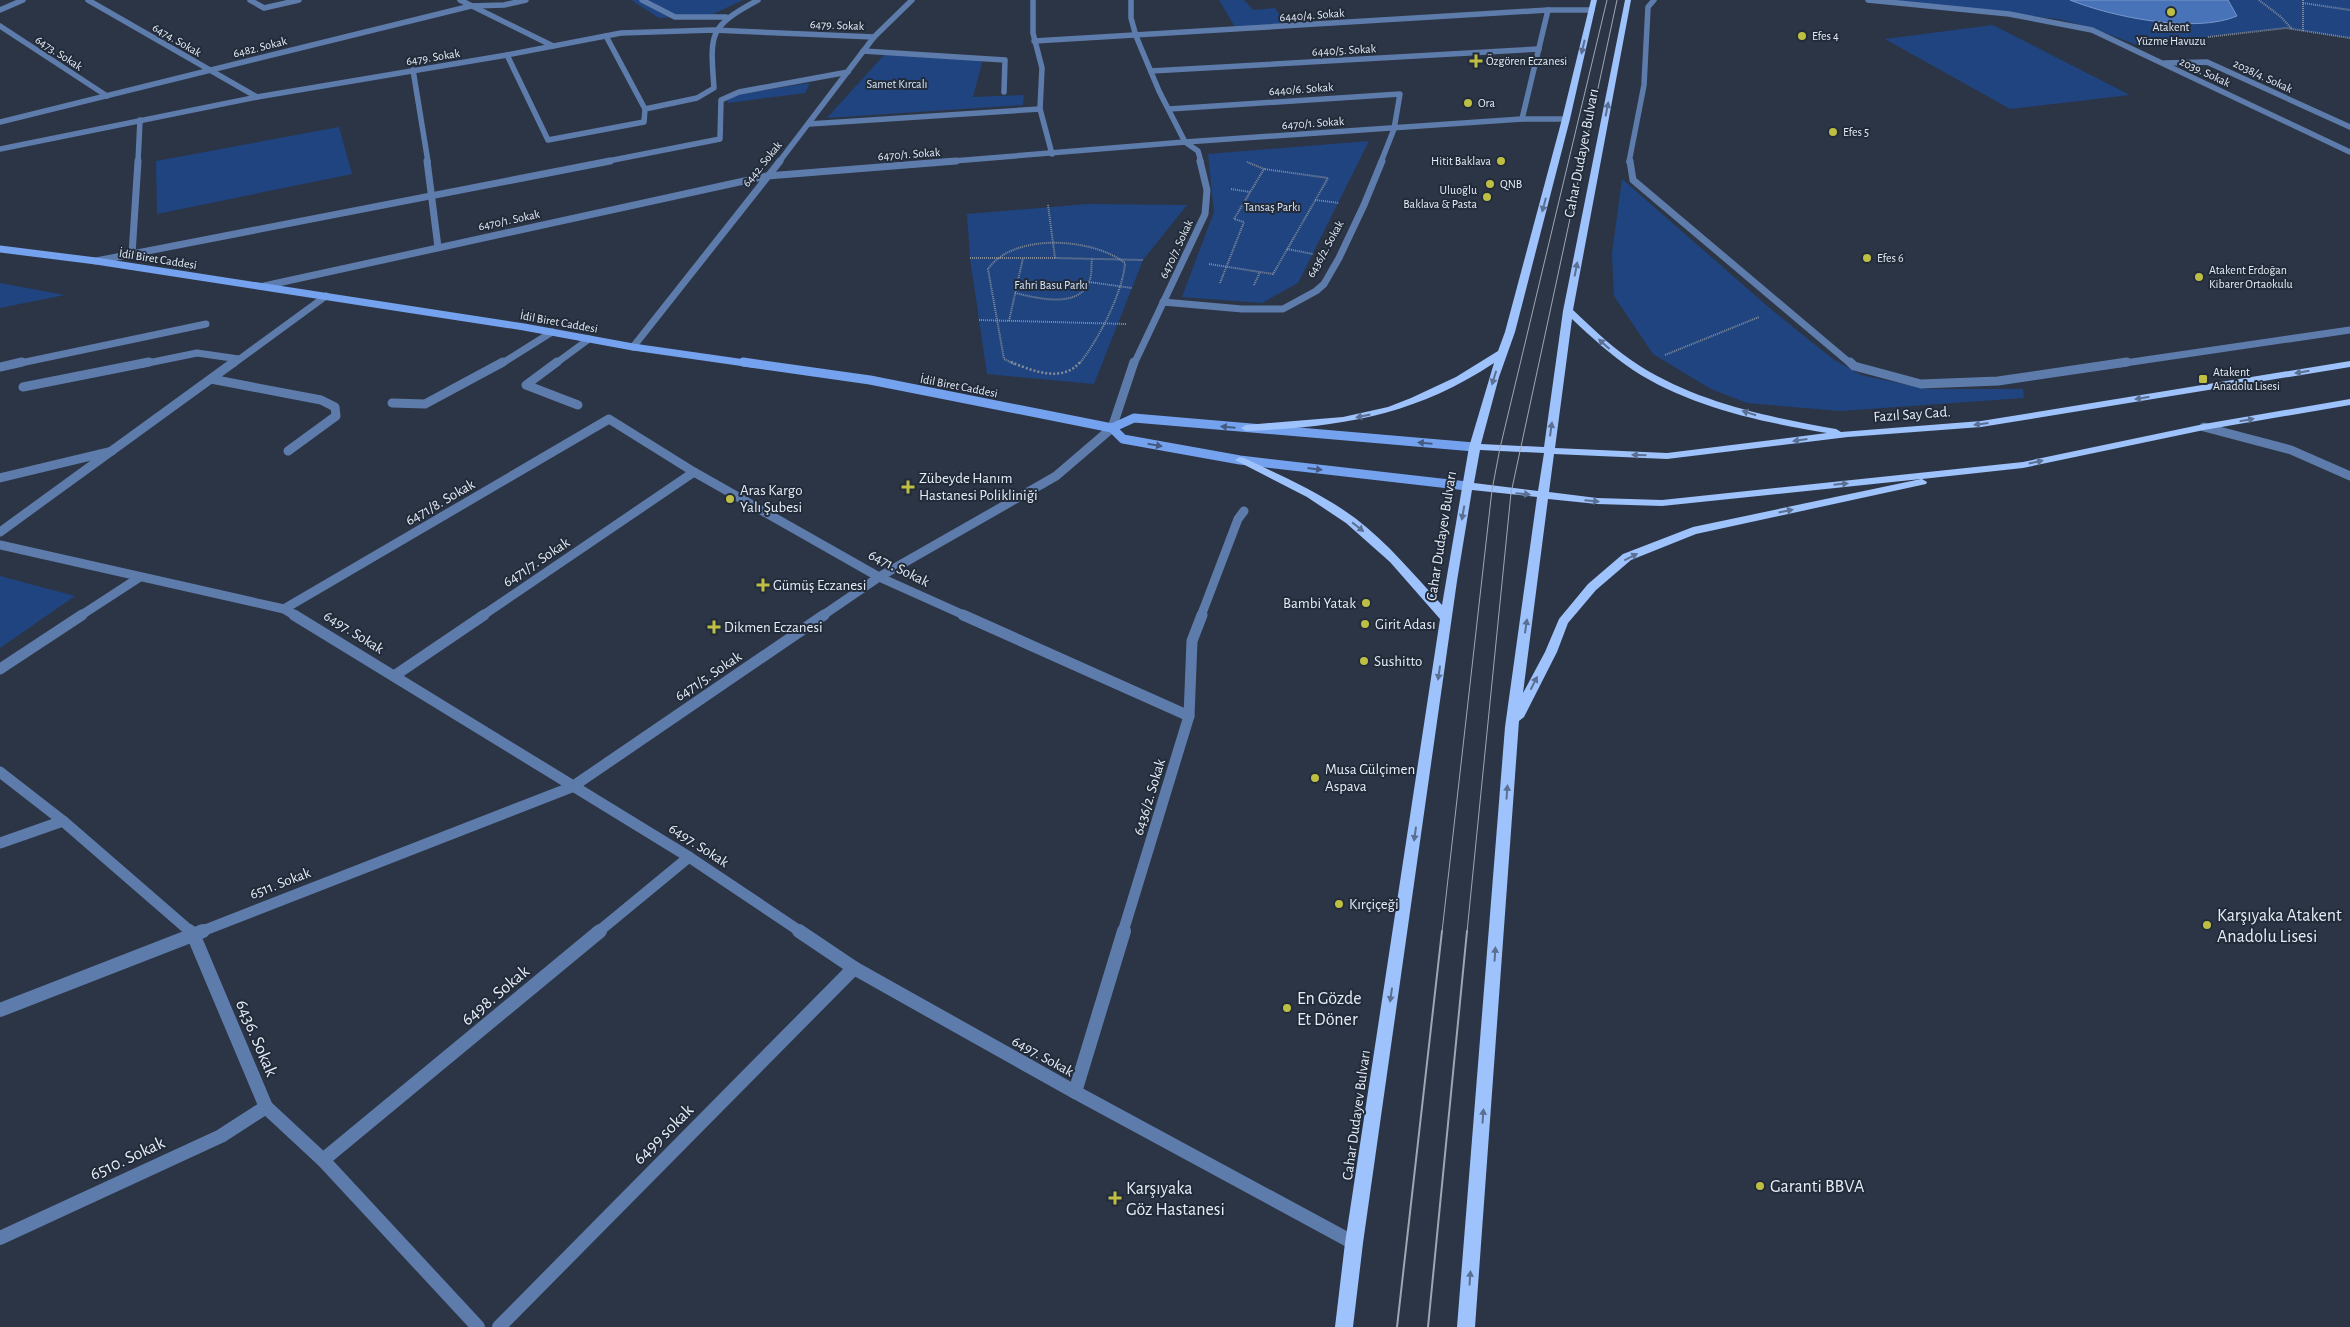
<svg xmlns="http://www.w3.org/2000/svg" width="2350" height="1327" viewBox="0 0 2350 1327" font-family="'Alegreya Sans',sans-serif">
  <rect width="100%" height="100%" fill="#2c3545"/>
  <!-- green -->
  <g fill="#1f4480">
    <polygon points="631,0 743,0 711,15 659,18"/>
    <polygon points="1219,0 1244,0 1253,10 1275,8 1286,25 1235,27"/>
    <polygon points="1879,0 2350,0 2350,38 2285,28 2137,45 2095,29 2058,19"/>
    <polygon points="1993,25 2130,95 2010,109 1885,39"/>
    <polygon points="884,55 983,59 973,97 1024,95 1023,105 827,118"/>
    <polygon points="810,83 805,93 728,103 727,100 740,94"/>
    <polygon points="339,127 352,174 157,214 156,161"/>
    <polygon points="1369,141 1298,283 1262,303 1182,297 1214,212 1208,154"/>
    <polygon points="1622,179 1773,311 1833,359 1861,375 1926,389 2023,389 2024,398 1840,411 1747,403 1711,389 1653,354 1614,296 1612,253"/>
    <polygon points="1087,204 1187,205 1143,260 1094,384 987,374 970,258 967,214"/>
    <polygon points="0,283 65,295 0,308"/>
    <polygon points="0,576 75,596 0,648"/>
  </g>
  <!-- water -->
  <path fill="#4873b9" stroke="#7797cb" d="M2070,0h158l9,16c-42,18 -125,1 -167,-16z"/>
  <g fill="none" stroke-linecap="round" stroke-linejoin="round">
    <!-- path-far1 -->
    <g stroke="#848c99" stroke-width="2" stroke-dasharray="1 1" stroke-linecap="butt">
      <polyline points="2259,0 2281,17 2292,29"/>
      <polyline points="2303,0 2303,31"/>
      <polyline points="2303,3 2350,10"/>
      <polyline points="2208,37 2286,28 2350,38"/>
      <polyline points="1231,189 1250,192"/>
      <polyline points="1315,200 1339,203"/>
      <polyline points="1048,205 1055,258 1143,260"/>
      <polyline points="1287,249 1313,254"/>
      <polyline points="970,258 1055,258"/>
      <polyline points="1209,264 1273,274 1328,178 1264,169"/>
      <polyline points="1089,282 1132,288"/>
      <polyline points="1220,283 1244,222 1234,219 1264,169 1247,162"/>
      <polyline points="1254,285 1260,272"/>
      <path d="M1015,293c22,5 66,17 75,-14 2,-6 1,-13 2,-20"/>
      <polyline points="979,320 1126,324"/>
      <polyline points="1009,321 1023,258"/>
      <polyline points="1665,355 1759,317"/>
      <path d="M1014,364l-10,-5 -16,-90c26,-37 105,-31 137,-6 -2,29 -27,78 -46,101"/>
    </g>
    <!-- path -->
    <path stroke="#848c99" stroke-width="2.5" stroke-dasharray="2 2" stroke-linecap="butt" d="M1011,362c21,9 52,21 69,0"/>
    <!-- lane-far3 -->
    <g stroke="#5e7cab" stroke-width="5.5">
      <polyline points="642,0 675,17 726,17"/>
      <polyline points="606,36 645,109"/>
      <polyline points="863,51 1005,60 1004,92"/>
    </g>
    <!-- lane-far2 -->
    <g stroke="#5e7cab" stroke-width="7">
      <polyline points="16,364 206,324"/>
      <polyline points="143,364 197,353 239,359"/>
      <polyline points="501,364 552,332"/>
      <polyline points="555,364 589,339"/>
    </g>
    <!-- lane-far1 -->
    <g stroke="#5e7cab" stroke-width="9">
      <polyline points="557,362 526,385 578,405"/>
      <polyline points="0,367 22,362"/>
      <polyline points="211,379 321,400 335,407 336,416 288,451"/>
      <polyline points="23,387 149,362"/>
      <polyline points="392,403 425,404 503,362"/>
      <polyline points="0,478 112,451"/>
      <polyline points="80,616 140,577"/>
    </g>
    <!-- lane -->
    <polyline stroke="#5e7cab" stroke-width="11" points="0,669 82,615"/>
    <!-- street-far4 -->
    <g stroke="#5e7cab" stroke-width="5.5">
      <polyline points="88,0 257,97"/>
      <polyline points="250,0 264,8 299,0"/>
      <polyline points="460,0 553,46"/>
      <polyline points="1033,0 1033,33 1042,68 1040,109 1052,154"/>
      <polyline points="1131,0 1131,18 1136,36 1159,91 1185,142 1198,151 1201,162"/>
      <polyline points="1868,0 2009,14 2092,30 2350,152"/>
      <polyline points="0,10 23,0"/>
      <polyline points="0,26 107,96"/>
      <polyline points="1034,41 1548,10 1592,10"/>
      <path d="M507,55l41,85 96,-18 1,-13 52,-11 17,-10c-4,-55 -6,-61 44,-88"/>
      <polyline points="2165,63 2207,62 2350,127"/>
      <polyline points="413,70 428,162"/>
      <polyline points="1151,71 1539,49"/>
      <polyline points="1169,109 1400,94 1394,129 1381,162"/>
      <polyline points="1522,119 1548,10"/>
      <polyline points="0,122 471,6 504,5 526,0"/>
      <polyline points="809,124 1040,109"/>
      <polyline points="0,149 257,97 507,55 621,33 713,30 874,37"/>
      <polyline points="138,162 140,120"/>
      <polyline points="603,162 720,139 721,100 739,92 848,72"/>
      <polyline points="779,162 874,37 912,0"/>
      <polyline points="941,162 1185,142 1522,119 1566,119"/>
      <polyline points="1629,162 1644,85 1648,7 1654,0"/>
    </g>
    <!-- street-far3 -->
    <g stroke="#5e7cab" stroke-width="7">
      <polyline points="427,161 438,247"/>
      <polyline points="1630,161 1633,180 1851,364"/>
      <polyline points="132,254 138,161"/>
      <polyline points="96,261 610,161"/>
      <polyline points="264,286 767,176 956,161"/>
      <polyline points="1163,302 1242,309 1283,309 1316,291 1324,284 1339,258 1364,205 1382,161"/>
      <polyline points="633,347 780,161"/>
      <polyline points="233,364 326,296"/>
      <polyline points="1134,364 1205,214 1207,190 1200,161"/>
      <polyline points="2118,364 2350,330"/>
    </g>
    <!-- street-far2 -->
    <g stroke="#5e7cab" stroke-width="9">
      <polyline points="1850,362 1854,366 1921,384 1998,381 2127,362"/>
      <polyline points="2204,427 2291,450 2350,476"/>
      <polyline points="0,532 234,362"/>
      <polyline points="0,545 284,609 296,616"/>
      <polyline points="284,609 609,419 694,472 879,577 966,616"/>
      <polyline points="482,616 694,472"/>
      <polyline points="822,616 879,577 1056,476 1112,428 1134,362"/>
      <polyline points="1201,616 1238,519 1244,511"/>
    </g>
    <!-- street-far1 -->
    <g stroke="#5e7cab" stroke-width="11">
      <polyline points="294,615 689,857 801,932"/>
      <polyline points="963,615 1189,716"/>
      <polyline points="394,676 484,615"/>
      <polyline points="0,772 63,821 191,932"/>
      <polyline points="0,843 63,821"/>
      <polyline points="200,932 572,787 824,615"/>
      <polyline points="598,932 689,857"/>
      <polyline points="1123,932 1189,716 1192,641 1202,615"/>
    </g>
    <!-- street -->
    <g stroke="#5e7cab" stroke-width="14">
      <polyline points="189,931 193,934 266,1107 323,1160 478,1327"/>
      <polyline points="799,931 854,968 1075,1092 1354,1243"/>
      <polyline points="0,1010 203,931"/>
      <polyline points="1075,1092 1124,931"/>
      <polyline points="323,1160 600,931"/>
      <polyline points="0,1238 221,1136 266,1107"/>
      <polyline points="499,1327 854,968"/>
    </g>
    <!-- secondary-far1 -->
    <polyline stroke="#74a2ee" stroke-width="7" points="0,249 96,261 524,327 633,347 752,364"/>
    <!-- secondary -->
    <g stroke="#74a2ee" stroke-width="9">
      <polyline points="743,362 870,380 1112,428"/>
      <polyline points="1112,428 1134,418 1474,447"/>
      <polyline points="1112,428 1123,439 1240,460 1467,486"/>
    </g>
    <!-- primary -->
    <path fill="#9ec2fc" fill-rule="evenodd" d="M1591,0h6l-27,119 -55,213 -16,45 -18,67 63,3 19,-136 62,-311h6l-58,310c21,20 43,41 67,56 59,37 129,51 196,63l5,3 140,-11 369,-60v6l-369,60 -133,10 -181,22 -113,-5 -5,38 48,6 65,2 361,-38 181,-38 146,-25v6l-146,25 -181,38 -101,11 5,3 -1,2 -230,50 -65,26 -35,30 -28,33 -11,29 -33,65 -5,4 -44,606h-18l48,-600 32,-230 -65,-7 -15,91 -94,662 -10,84h-18l10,-84 95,-624 -50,-57 -44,-39 -39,-26 -72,-37 5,-3 4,1c38,18 77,35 111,60 33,25 59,57 87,87l27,-158 25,-84c-80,53 -154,64 -248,68l-5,-3 5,-3 97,-8 45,-10 23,-9 45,-21 42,-26 7,-19 57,-213zM1572,319c19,18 39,36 61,51 57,37 128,52 194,63l-160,20 -112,-5zM1480,450l64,3 -6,38 -64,-8zM1921,479l-228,48 -70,27 -35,30 -29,35 -14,33 -22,41 25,-194 49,5 65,2z"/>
    <!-- tram-far1 -->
    <g stroke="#9ea6b2" stroke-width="1">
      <polyline points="1442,932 1492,490 1500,448 1607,0"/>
      <polyline points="1467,932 1511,493 1617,0"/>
    </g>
    <!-- tram -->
    <g stroke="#9ea6b2" stroke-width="2">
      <polyline points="1397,1327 1442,931"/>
      <polyline points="1428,1327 1467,931"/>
    </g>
  </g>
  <!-- one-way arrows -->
  <defs><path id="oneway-solid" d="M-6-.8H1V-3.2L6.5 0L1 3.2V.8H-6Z" transform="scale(1.25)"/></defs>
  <g fill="#5a6f91">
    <use href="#oneway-solid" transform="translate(1583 47) rotate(103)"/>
    <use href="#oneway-solid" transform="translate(1607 109) rotate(-79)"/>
    <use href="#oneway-solid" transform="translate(1544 205) rotate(105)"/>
    <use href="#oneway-solid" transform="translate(1576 269) rotate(-79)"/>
    <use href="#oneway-solid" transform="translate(1604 344) rotate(-138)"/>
    <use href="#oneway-solid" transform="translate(2302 372) rotate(171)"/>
    <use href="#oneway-solid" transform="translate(1494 378) rotate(107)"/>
    <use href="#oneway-solid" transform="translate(2142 398) rotate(171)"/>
    <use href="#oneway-solid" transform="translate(1749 413) rotate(-162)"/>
    <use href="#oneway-solid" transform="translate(1363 416) rotate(168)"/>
    <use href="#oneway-solid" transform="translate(2247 420) rotate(-10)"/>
    <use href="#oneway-solid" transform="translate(1981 424) rotate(173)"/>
    <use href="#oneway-solid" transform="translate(1551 429) rotate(-82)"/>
    <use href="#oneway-solid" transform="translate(1800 440) rotate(172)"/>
    <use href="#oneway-solid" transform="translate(1639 455) rotate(-178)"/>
    <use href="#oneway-solid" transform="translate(2036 462) rotate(-12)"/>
    <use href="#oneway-solid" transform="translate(1841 484) rotate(-6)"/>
    <use href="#oneway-solid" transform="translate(1523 494) rotate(5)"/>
    <use href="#oneway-solid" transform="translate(1592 501) rotate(5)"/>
    <use href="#oneway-solid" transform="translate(1786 511) rotate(-12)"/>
    <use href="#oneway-solid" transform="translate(1463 513) rotate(100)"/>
    <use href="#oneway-solid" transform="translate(1358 527) rotate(38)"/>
    <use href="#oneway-solid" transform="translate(1631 557) rotate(-27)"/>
    <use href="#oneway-solid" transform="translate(1526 626) rotate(-82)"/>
    <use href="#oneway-solid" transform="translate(1439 673) rotate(98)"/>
    <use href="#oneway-solid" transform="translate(1534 683) rotate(-63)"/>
    <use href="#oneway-solid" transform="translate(1507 792) rotate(-86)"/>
    <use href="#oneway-solid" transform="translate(1415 834) rotate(98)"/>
    <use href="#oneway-solid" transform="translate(1495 954) rotate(-86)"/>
    <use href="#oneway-solid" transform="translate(1391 995) rotate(98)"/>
    <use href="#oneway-solid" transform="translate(1483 1116) rotate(-86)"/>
    <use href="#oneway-solid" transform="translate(1470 1278) rotate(-86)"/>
  </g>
  <g fill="#435b82">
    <use href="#oneway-solid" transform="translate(1228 427) rotate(-175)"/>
    <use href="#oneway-solid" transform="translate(1425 443) rotate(-175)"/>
    <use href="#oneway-solid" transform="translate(1155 445) rotate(10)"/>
    <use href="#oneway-solid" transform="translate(1315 469) rotate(7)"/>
  </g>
  <!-- markers -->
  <g fill="#bebf42" stroke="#222b3a" stroke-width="2">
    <circle cx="2171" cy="12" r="5"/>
    <circle cx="1802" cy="36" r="5"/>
    <path d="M1473.5 53.5h5v5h5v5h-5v5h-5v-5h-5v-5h5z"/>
    <circle cx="1468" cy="103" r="5"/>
    <circle cx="1833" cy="132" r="5"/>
    <circle cx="1501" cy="161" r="5"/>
    <circle cx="1490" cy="184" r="5"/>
    <circle cx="1487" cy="197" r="5"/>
    <circle cx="1867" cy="258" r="5"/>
    <circle cx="2199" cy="277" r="5"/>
    <rect x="2198" y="374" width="10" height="10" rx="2.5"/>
    <path d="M905.5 479.5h5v5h5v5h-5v5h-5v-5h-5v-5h5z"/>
    <circle cx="730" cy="499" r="5"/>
    <path d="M760.5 577.5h5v5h5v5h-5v5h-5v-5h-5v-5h5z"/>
    <circle cx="1366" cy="603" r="5"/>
    <circle cx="1365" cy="624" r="5"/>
    <path d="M711.5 619.5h5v5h5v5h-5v5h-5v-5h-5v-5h5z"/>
    <circle cx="1364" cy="661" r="5"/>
    <circle cx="1315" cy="778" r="5"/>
    <circle cx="1339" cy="904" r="5"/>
    <circle cx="2207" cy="925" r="5"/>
    <circle cx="1287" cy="1008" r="5"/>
    <circle cx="1760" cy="1186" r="5"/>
    <path d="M1112.5 1190.5h5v5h5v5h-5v5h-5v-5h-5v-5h5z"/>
  </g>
  <g text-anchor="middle" stroke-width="4" stroke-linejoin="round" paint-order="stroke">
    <!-- far-street labels -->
    <g font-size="12" fill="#e5ecf6" stroke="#222b3a">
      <text transform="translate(1312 15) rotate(-4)" y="4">6440/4. Sokak</text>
      <text transform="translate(837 25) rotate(2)" y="4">6479. Sokak</text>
      <text transform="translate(177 40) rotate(30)" y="4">6474. Sokak</text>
      <text transform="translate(260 47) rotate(-14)" y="4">6482. Sokak</text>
      <text transform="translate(1344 50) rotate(-3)" y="4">6440/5. Sokak</text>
      <text transform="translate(59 53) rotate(33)" y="4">6473. Sokak</text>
      <text transform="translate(433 57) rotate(-9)" y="4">6479. Sokak</text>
      <text transform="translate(2205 72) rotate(25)" y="4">2039. Sokak</text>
      <text transform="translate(2263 76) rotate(25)" y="4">2038/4. Sokak</text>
      <text transform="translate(1301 89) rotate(-4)" y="4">6440/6. Sokak</text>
      <text transform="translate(1313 123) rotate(-4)" y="4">6470/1. Sokak</text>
      <text transform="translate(909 154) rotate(-4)" y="4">6470/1. Sokak</text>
      <text transform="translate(762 164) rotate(-51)" y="4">6442. Sokak</text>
      <text transform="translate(509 220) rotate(-12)" y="4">6470/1. Sokak</text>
      <text transform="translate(1176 249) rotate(-65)" y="4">6470/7. Sokak</text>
      <text transform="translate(1325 249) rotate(-61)" y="4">6436/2. Sokak</text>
      <text transform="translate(158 259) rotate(9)" y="4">İdil Biret Caddesi</text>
      <text transform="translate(559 322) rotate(10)" y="4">İdil Biret Caddesi</text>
      <text transform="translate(959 386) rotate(11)" y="4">İdil Biret Caddesi</text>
    </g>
    <!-- far-poi labels -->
    <g font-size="12" fill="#e5ecf6" stroke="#222b3a" text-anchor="start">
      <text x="2171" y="31" text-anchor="middle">Atakent<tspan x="2171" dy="14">Yüzme Havuzu</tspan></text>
      <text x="1812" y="40">Efes 4</text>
      <text x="1486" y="65">Özgören Eczanesi</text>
      <text x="1478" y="107">Ora</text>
      <text x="1843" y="136">Efes 5</text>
      <text x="1491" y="165" text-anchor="end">Hitit Baklava</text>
      <text x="1500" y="188">QNB</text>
      <text x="1477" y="194" text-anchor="end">Uluoğlu<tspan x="1477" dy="14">Baklava &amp; Pasta</tspan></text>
      <text x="1877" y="262">Efes 6</text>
      <text x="2209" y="274">Atakent Erdoğan<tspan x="2209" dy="14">Kibarer Ortaokulu</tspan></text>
      <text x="2213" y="376">Atakent<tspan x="2213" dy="14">Anadolu Lisesi</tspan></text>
    </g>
    <!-- far-park labels -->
    <g font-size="12" fill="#d7e4f7" stroke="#222b3a">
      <text x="897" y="88">Samet Kırcalı</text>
      <text x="1272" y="211">Tansaş Parkı</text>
      <text x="1051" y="289">Fahri Basu Parkı</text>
    </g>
    <!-- street labels -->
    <g font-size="15" fill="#e5ecf6" stroke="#222b3a">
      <text transform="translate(1581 153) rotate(-79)" y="5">Cahar Dudayev Bulvarı</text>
      <text transform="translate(1912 414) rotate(-4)" y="5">Fazıl Say Cad.</text>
      <text transform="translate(440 502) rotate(-30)" y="5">6471/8. Sokak</text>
      <text transform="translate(1441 536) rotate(-81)" y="5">Cahar Dudayev Bulvarı</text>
      <text transform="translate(536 562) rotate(-34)" y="5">6471/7. Sokak</text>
      <text transform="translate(899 568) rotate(26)" y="5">6471. Sokak</text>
      <text transform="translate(354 632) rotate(32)" y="5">6497. Sokak</text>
      <text transform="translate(708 676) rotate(-34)" y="5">6471/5. Sokak</text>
      <text transform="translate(1149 797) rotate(-73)" y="5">6436/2. Sokak</text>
      <text transform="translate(699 845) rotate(33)" y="5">6497. Sokak</text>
      <text transform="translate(280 883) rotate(-21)" y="5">6511. Sokak</text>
      <text transform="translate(1043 1056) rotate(29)" y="5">6497. Sokak</text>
      <text transform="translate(1356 1115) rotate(-82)" y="5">Cahar Dudayev Bulvarı</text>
    </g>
    <!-- poi labels -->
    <g font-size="15" fill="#e5ecf6" stroke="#222b3a" text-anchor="start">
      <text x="919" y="483">Zübeyde Hanım<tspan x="919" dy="17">Hastanesi Polikliniği</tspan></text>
      <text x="740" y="495">Aras Kargo<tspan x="740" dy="17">Yalı Şubesi</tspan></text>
      <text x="773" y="590">Gümüş Eczanesi</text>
      <text x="1356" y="608" text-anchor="end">Bambi Yatak</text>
      <text x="1375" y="629">Girit Adası</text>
      <text x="724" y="632">Dikmen Eczanesi</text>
      <text x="1374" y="666">Sushitto</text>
      <text x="1325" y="774">Musa Gülçimen<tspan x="1325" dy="17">Aspava</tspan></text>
      <text x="1349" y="909">Kırçiçeği</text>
    </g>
    <!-- near-poi labels -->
    <g font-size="18" fill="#e5ecf6" stroke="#222b3a" text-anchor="start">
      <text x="2217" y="921">Karşıyaka Atakent<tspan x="2217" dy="21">Anadolu Lisesi</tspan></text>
      <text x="1297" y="1004">En Gözde<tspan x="1297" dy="21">Et Döner</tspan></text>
      <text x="1770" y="1192">Garanti BBVA</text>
      <text x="1126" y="1194">Karşıyaka<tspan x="1126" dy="21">Göz Hastanesi</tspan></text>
    </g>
    <!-- near-street labels -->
    <g font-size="18" fill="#e5ecf6" stroke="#222b3a">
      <text transform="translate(495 995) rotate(-40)" y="6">6498. Sokak</text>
      <text transform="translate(257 1038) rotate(67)" y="6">6436. Sokak</text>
      <text transform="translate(663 1134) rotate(-45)" y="6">6499 sokak</text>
      <text transform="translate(127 1158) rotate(-25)" y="6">6510. Sokak</text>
    </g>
  </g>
</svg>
